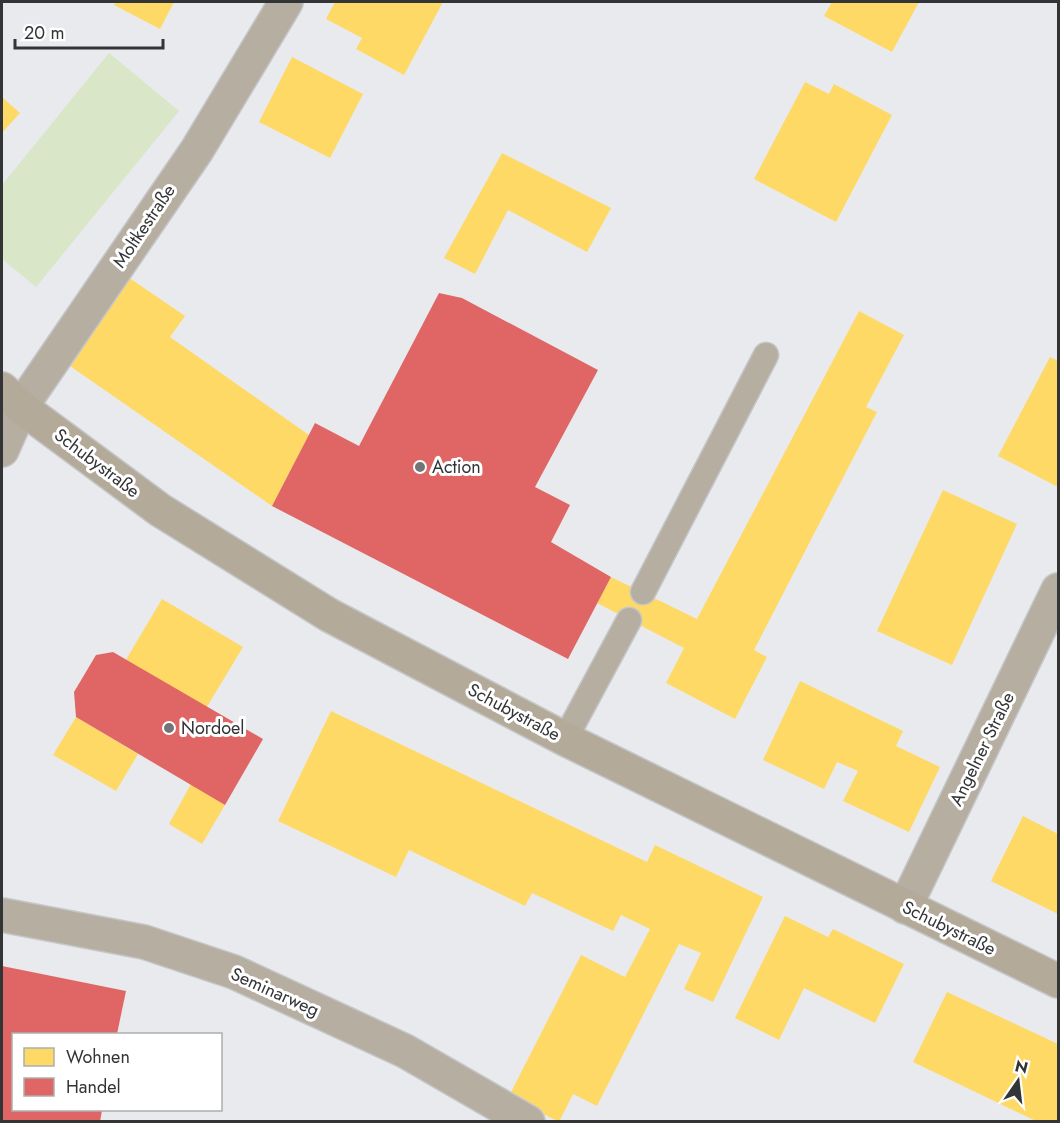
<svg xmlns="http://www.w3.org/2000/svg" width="1060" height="1123" viewBox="0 0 1060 1123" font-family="Jost,sans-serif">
  <rect width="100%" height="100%" fill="#e9eaee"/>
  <!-- green -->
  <polygon fill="#d9e6c8" points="109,53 179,111 36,287 2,259 2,185"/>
  <!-- homes -->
  <g fill="#ffd966">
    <polygon points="116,2 174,2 160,29 114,5"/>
    <polygon points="335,2 443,2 404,75 356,49 362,38 326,19"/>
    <polygon points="832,2 919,2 892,52 824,16"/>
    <polygon points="292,57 363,94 330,158 259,122"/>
    <polygon points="805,82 829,94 834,84 892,115 836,222 754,179"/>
    <polygon points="2,97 20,113 2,133"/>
    <polygon points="502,153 611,208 587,252 508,210 475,274 444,258"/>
    <polygon points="128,277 185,316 170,337 309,435 272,506 67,364"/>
    <polygon points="859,311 904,335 866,407 877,412 754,650 767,657 735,719 666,683 684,648 597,603 611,577 697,619"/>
    <polygon points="1050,357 1058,361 1058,487 998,456"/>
    <polygon points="943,490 1017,524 952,665 877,631"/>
    <polygon points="162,599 243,647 205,710 124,663"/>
    <polygon points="800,681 903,731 896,746 940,767 909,832 843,801 858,771 837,762 824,789 763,760"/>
    <polygon points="331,711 647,862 655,845 763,897 713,1002 684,989 701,953 679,944 597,1106 573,1094 559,1122 509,1096 581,955 625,977 650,929 621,915 613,931 532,893 525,906 409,850 396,877 278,821"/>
    <polygon points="76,717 138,754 116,791 53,755"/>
    <polygon points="191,784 225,805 202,844 169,824"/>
    <polygon points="1023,816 1058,834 1058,914 991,881"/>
    <polygon points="785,916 828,937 833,929 904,964 875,1023 804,988 779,1040 735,1018"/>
    <polygon points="947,992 1058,1044 1058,1122 1038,1122 913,1062"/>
  </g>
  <!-- shops -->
  <g fill="#e06666">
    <polygon points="439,293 462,298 598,370 535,487 570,505 551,542 611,577 568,659 272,506 315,423 359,446"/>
    <polygon points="113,652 263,739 225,805 76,717 74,692 96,655"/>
    <polygon points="2,966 126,991 117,1034 14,1034 14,1110 102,1110 100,1122 2,1122"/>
  </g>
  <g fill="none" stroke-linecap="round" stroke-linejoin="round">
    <!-- lane casing -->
    <g stroke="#c5c6c8" stroke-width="27">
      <g id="lane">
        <polyline points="643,592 766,355"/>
        <polyline points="565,739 629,620"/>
      </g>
    </g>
    <!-- street casing -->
    <g stroke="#c5c6c8" stroke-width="36">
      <g id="street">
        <polyline points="2,450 21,407 197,150 286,2"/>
        <polyline points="905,907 1058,590"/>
        <polyline points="2,915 144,942 234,972 405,1051 528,1122"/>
      </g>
    </g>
    <!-- secondary casing -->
    <g stroke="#c5c6c8" stroke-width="36">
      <polyline id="secondary" points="2,389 21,407 160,510 329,615 565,739 1058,981"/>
    </g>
    <!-- lane -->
    <use href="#lane" stroke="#b7aea2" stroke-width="24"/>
    <!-- street -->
    <use href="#street" stroke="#b7aea2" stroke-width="33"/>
    <!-- secondary -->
    <use href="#secondary" stroke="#b3aa9a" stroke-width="33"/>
  </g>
  <!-- markers -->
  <g fill="#737476" stroke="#fff" stroke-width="2">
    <circle cx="420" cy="467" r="6"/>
    <circle cx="169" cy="728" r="6"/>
  </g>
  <g text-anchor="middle" stroke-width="6" stroke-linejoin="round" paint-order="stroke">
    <!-- street labels -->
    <g font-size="18" fill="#333436" stroke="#fff">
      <text transform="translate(144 226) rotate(-56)" y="6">Moltkestraße</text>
      <text transform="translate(97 463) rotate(37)" y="6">Schubystraße</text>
      <text transform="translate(514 712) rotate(28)" y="6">Schubystraße</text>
      <text transform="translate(982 749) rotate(-64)" y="6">Angelner Straße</text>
      <text transform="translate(949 928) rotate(26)" y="6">Schubystraße</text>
      <text transform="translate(275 992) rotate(24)" y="6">Seminarweg</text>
    </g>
    <!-- poi labels -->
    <g font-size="18" fill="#333436" stroke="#fff" text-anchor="start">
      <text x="432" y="473">Action</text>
      <text x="181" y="734">Nordoel</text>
    </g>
  </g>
  <!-- border -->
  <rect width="1060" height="1123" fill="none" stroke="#333436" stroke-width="6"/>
  <!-- legend -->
  <rect x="12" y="1033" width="210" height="78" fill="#ffffff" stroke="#adaeaf" stroke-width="1.5"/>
  <rect x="24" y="1048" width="30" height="18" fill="#ffd966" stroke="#adaeaf" stroke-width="1.5"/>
  <text x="66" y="1063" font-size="18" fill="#333436">Wohnen</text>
  <rect x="24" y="1078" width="30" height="18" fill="#e06666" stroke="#adaeaf" stroke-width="1.5"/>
  <text x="66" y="1093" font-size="18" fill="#333436">Handel</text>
  <!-- north arrow -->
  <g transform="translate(1018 1081) rotate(14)" stroke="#ffffff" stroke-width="4.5" paint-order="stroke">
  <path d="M0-4.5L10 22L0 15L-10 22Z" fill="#333436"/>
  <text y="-9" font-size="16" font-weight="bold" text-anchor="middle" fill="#333436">N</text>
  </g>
  <!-- scale -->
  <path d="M15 39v9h148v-9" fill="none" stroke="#333436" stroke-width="3"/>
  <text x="24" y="39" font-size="18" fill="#333436" stroke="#ffffff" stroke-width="4.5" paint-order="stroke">20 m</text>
</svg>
